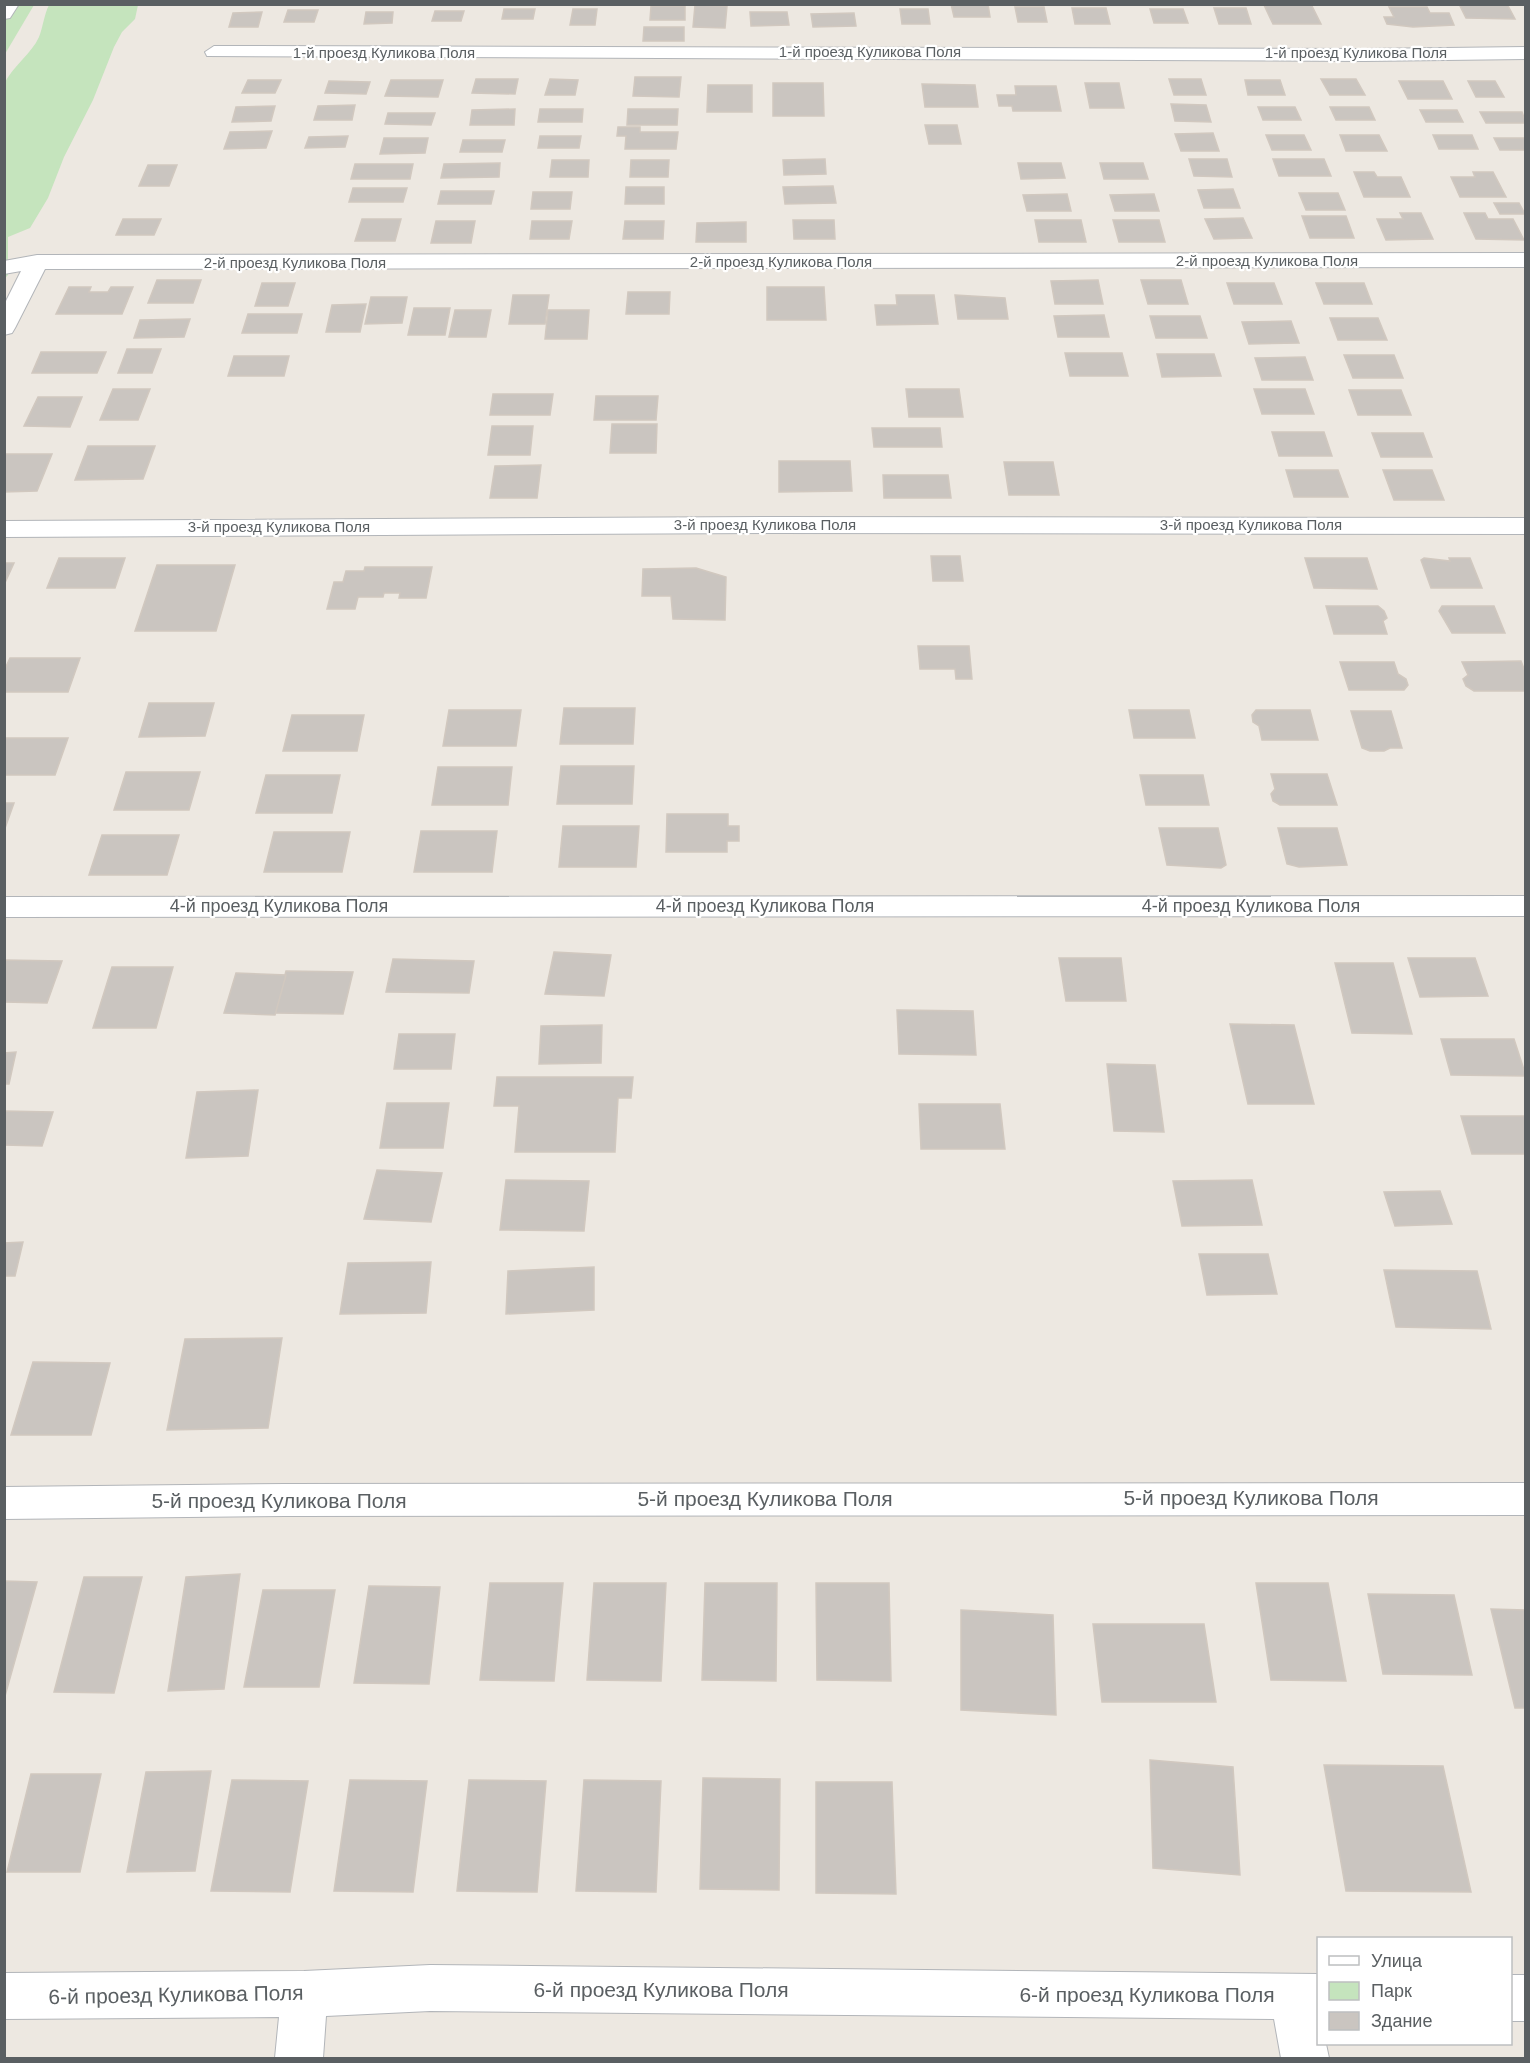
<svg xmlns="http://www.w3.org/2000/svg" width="1530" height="2063" viewBox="0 0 1530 2063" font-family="Arial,sans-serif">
  <rect width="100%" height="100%" fill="#ede8e1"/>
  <!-- green -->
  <g fill="#c5e4bd">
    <polygon points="5,5 34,5 5,54"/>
    <path d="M49,5h89l-3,14 -13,13 -8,15 -21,53 -29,57 -16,41 -18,30 -22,9v38l-3,3 -1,-194c9,-18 28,-31 35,-47 4,-10 5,-22 10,-32z"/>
  </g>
  <!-- building -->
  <g fill="#cac5c0" stroke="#d1c8bf" stroke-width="1.5">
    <polygon points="951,4 988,4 990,17 954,17"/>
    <polygon points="1311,4 1321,24 1273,24 1264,5"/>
    <polygon points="1459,4 1507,4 1515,19 1466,18"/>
    <polygon points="695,5 727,6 725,28 693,27"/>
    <polygon points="651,6 685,6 685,20 650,20"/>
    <polygon points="1015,7 1044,7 1047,22 1018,22"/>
    <polygon points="1389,7 1427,7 1430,13 1449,13 1454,25 1413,27 1387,24 1384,17 1394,17"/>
    <polygon points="1072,8 1106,8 1110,24 1075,24"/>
    <polygon points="1214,8 1246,8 1251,24 1219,24"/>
    <polygon points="504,9 535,9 533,19 502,19"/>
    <polygon points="573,9 597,9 595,25 570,25"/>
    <polygon points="900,9 928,9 930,24 902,24"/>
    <polygon points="1150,9 1183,9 1188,23 1154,23"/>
    <polygon points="288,10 318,10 314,22 284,22"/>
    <polygon points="435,11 464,11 461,21 432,21"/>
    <polygon points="262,12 258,27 229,27 233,13"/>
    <polygon points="366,12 393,12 392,23 364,24"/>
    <polygon points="750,12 787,12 789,25 751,26"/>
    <polygon points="854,13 856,26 813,27 811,14"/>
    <polygon points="644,27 684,27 684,41 643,41"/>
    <polygon points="635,77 681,77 679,97 633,96"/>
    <polygon points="476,79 518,79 515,94 472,93"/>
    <polygon points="550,79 578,80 575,95 545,95"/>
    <polygon points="1169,79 1201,79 1206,95 1174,95"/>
    <polygon points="1321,79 1356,79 1365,95 1330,95"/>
    <polygon points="248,80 281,80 275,93 242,93"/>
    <polygon points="391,80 443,80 438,97 385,96"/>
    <polygon points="1245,80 1280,80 1285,95 1248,95"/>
    <polygon points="329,81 370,82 366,94 325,93"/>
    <polygon points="1399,81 1443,81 1452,99 1408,99"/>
    <polygon points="1468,81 1495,81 1504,97 1476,97"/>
    <polygon points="773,83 823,83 824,116 773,116"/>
    <polygon points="1085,83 1119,83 1124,108 1090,108"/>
    <polygon points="922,84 975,85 978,107 925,107"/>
    <polygon points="708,85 752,85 752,112 707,112"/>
    <polygon points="1015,86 1056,86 1061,111 1013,111 1012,106 999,106 997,95 1016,95"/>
    <polygon points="1171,104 1206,105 1211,122 1175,121"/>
    <polygon points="355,105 352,120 314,120 318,106"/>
    <polygon points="275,106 271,121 232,122 236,107"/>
    <polygon points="1258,107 1295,107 1301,120 1263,120"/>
    <polygon points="1330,107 1369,107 1375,120 1336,120"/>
    <polygon points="515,109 514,125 470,125 472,110"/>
    <polygon points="540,109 583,109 582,122 538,122"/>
    <polygon points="628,109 678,109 677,125 627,125"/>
    <polygon points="1420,110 1457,110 1463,122 1426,122"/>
    <polygon points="1480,112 1522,112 1526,123 1486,123"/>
    <polygon points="388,113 435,113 431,125 385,124"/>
    <polygon points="925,125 957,125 961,144 929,144"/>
    <polygon points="618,127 640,127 640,132 678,132 676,149 625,149 626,136 617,136"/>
    <polygon points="272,131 266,148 224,149 230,132"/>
    <polygon points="1213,133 1219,151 1181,151 1175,134"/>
    <polygon points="1266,135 1304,135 1311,150 1272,150"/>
    <polygon points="1340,135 1379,135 1387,151 1346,151"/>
    <polygon points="1433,135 1472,135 1478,149 1439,149"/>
    <polygon points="348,136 345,147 305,148 309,137"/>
    <polygon points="540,136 581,136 579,148 538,148"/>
    <polygon points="384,138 428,138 425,153 380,154"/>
    <polygon points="1494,138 1526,138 1526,150 1500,150"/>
    <polygon points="463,140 505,140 502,152 460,152"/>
    <polygon points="825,159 826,174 784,175 783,160"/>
    <polygon points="1189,159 1227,159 1232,177 1194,176"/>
    <polygon points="1273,159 1324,159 1331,176 1279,176"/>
    <polygon points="552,160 589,160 588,177 550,177"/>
    <polygon points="631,160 669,160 668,177 630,177"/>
    <polygon points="500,163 499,177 441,178 444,164"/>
    <polygon points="1018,163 1061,163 1065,178 1021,179"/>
    <polygon points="1100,163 1143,163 1148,179 1104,179"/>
    <polygon points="355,164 413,164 410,179 351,179"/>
    <polygon points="148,165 177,165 169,186 139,186"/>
    <polygon points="1354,172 1374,172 1377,177 1401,177 1410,197 1364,197"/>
    <polygon points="1473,172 1493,172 1506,197 1460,197 1451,177 1475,177"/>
    <polygon points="833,186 836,203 785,204 783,187"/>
    <polygon points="626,187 664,187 664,204 625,204"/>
    <polygon points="353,188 407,188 403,202 349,202"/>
    <polygon points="1233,189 1240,208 1204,208 1198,190"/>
    <polygon points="441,191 494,191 491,204 438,204"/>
    <polygon points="533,192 572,192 570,209 531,209"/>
    <polygon points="1299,193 1338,193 1345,210 1306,210"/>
    <polygon points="1067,194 1071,211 1027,211 1023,195"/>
    <polygon points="1154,194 1159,211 1115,211 1110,195"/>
    <polygon points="1494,203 1519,203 1525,214 1500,214"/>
    <polygon points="1400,213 1421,213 1433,239 1386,240 1377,219 1403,219"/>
    <polygon points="1464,213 1485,213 1488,219 1513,219 1524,240 1476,239"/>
    <polygon points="1302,216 1346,216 1354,238 1310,238"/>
    <polygon points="1243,218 1252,238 1214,239 1205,219"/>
    <polygon points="123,219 161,219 154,235 116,235"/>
    <polygon points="362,219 401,219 395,241 355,241"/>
    <polygon points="793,220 834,220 835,239 794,239"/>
    <polygon points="1035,220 1081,220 1086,242 1039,242"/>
    <polygon points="1113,220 1159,220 1165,242 1119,242"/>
    <polygon points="436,221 475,221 471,243 431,243"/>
    <polygon points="532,221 572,221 569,239 530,239"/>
    <polygon points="625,221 664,221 663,239 623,239"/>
    <polygon points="746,222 746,242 696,242 697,223"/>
    <polygon points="157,280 201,280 193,303 148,303"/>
    <polygon points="1098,280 1103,304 1055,304 1051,281"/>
    <polygon points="1141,280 1181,280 1188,304 1148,304"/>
    <polygon points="262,283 295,283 288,306 255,306"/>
    <polygon points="1227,283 1274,283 1282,304 1234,304"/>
    <polygon points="1316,283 1364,283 1372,304 1324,304"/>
    <polygon points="69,287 91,287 89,292 108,292 111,287 133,287 122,314 56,314"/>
    <polygon points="767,287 824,287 826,320 767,320"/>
    <polygon points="628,292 670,292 669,314 626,314"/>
    <polygon points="513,295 549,295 545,324 509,324"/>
    <polygon points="896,295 934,295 938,324 877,325 875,305 897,305"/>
    <polygon points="955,295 1005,298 1008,319 958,319"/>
    <polygon points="371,297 407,297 402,323 365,324"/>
    <polygon points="366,304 360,332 326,332 332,305"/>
    <polygon points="414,308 450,308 445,335 408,335"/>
    <polygon points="455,310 491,310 486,337 449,337"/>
    <polygon points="548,310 589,310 587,339 545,339"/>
    <polygon points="248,314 302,314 297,333 242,333"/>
    <polygon points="1104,315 1109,337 1058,337 1054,316"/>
    <polygon points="1150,316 1200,316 1207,338 1156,338"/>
    <polygon points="1330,318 1378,318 1387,340 1338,340"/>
    <polygon points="190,319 184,337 134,338 140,320"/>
    <polygon points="1291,321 1299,343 1249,344 1242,322"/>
    <polygon points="127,349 161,349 152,373 118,373"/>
    <polygon points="41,352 106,352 97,373 32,373"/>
    <polygon points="1065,353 1122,353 1128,376 1070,376"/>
    <polygon points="1157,354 1214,354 1221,376 1162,377"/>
    <polygon points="1344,355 1394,355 1403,378 1353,378"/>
    <polygon points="234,356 289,356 284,376 228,376"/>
    <polygon points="1305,357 1313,380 1262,380 1255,358"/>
    <polygon points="113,389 150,389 138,420 100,420"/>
    <polygon points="906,389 959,389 963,417 909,417"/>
    <polygon points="1254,389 1305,389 1314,414 1262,414"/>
    <polygon points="1349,390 1401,390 1411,415 1358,415"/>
    <polygon points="493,394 553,394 550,415 490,415"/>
    <polygon points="596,396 658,396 656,420 594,420"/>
    <polygon points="38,397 82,397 70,427 24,426"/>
    <polygon points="612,424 657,424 656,453 610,453"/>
    <polygon points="492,426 533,426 530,455 488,455"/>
    <polygon points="872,428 940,428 942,447 874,447"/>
    <polygon points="1272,432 1324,432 1332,456 1279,456"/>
    <polygon points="1372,433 1423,433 1432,457 1381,457"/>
    <polygon points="88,446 155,446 143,479 75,480"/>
    <polygon points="4,454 52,454 37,491 4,492"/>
    <polygon points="779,461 850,461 852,491 779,492"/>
    <polygon points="1004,462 1053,462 1059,495 1009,495"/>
    <polygon points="541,465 537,498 490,498 495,466"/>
    <polygon points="1286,470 1338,470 1348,497 1294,497"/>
    <polygon points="1383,470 1432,470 1444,500 1394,500"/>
    <polygon points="883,475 948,475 951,498 884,498"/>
    <polygon points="931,556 960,556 963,581 933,581"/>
    <polygon points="59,558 125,558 115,588 47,588"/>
    <polygon points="1305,558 1367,558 1377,589 1314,588"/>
    <polygon points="1424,558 1450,561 1449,558 1470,558 1482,588 1431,588 1421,560"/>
    <polygon points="4,563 14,563 4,585"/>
    <polygon points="157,565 235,565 216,631 135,631"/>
    <polygon points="365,567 432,567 426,598 399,598 400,593 384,593 383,597 358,597 355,609 327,609 334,582 343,582 346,571 364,571"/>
    <polygon points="696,568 726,577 725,620 673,619 671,596 642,596 643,569"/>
    <polygon points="1326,606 1378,606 1384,611 1387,618 1383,621 1387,634 1334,634"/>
    <polygon points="1442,606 1494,606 1505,633 1452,633 1439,611"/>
    <polygon points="918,646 969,646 972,679 956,679 955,669 920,669"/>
    <polygon points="10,658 80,658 68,692 4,692 4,671"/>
    <polygon points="1521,661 1526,674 1526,691 1474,691 1466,686 1463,679 1468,675 1462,662"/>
    <polygon points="1340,662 1394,662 1398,674 1406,679 1408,685 1404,690 1349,690"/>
    <polygon points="149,703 214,703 205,736 139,737"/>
    <polygon points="564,708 635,708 633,744 560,744"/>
    <polygon points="449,710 521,710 516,746 443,746"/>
    <polygon points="1129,710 1189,710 1195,738 1134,738"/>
    <polygon points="1256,710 1310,710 1318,740 1262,740 1259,726 1253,722 1252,715"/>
    <polygon points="1351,711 1391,711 1402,748 1390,748 1384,751 1370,751 1362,748"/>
    <polygon points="292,715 364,715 357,751 283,751"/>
    <polygon points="4,738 68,738 55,775 4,775"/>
    <polygon points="561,766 634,766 632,804 557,804"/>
    <polygon points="438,767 512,767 508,805 432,805"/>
    <polygon points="126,772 200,772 189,810 114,810"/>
    <polygon points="1271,774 1327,774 1337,805 1280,805 1273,801 1271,794 1275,789"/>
    <polygon points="266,775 340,775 332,813 256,813"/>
    <polygon points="1140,775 1203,775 1209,805 1146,805"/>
    <polygon points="4,803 14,803 4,831"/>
    <polygon points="667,814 728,814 728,826 739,826 739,841 727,841 727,852 666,852"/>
    <polygon points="563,826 639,826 636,867 559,867"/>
    <polygon points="1159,828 1218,828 1226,865 1221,868 1167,865"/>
    <polygon points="1278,828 1337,828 1347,865 1299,867 1287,864"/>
    <polygon points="421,831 497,831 492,872 414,872"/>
    <polygon points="274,832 350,832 342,872 264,872"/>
    <polygon points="102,835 179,835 167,875 89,875"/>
    <polygon points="554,952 611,955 604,996 545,994"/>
    <polygon points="1059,958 1121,958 1126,1001 1066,1001"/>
    <polygon points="1408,958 1475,958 1488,996 1420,997"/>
    <polygon points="393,959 474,961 469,993 386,992"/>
    <polygon points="4,960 62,961 47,1003 4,1002"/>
    <polygon points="1335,963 1393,963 1412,1034 1352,1033"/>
    <polygon points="112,967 173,967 156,1028 93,1028"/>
    <polygon points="286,971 353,972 343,1014 275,1013"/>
    <polygon points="236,973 286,975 275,1015 224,1013"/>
    <polygon points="897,1010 973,1011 976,1055 899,1054"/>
    <polygon points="1230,1024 1294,1025 1314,1104 1248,1104"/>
    <polygon points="602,1025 601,1063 539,1064 541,1026"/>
    <polygon points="399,1034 455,1034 451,1069 394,1069"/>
    <polygon points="1441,1039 1514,1039 1526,1076 1451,1075"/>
    <polygon points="16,1052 9,1084 4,1084 4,1053"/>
    <polygon points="1107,1064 1155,1065 1164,1132 1114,1131"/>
    <polygon points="497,1077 633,1077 631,1098 618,1098 615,1152 515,1152 519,1106 494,1106"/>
    <polygon points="258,1090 248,1156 186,1158 197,1092"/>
    <polygon points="387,1103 449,1103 443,1148 380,1148"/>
    <polygon points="919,1104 1000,1104 1005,1149 921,1149"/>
    <polygon points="4,1111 53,1112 42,1146 4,1145"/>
    <polygon points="1461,1116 1526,1116 1526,1154 1472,1154"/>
    <polygon points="377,1170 442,1173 431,1222 364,1219"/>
    <polygon points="506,1180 589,1181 584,1231 500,1230"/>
    <polygon points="1252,1180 1262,1225 1182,1226 1173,1181"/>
    <polygon points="1440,1191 1452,1224 1395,1226 1384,1192"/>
    <polygon points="23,1242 15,1276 4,1276 4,1243"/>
    <polygon points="1199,1254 1268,1254 1277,1294 1207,1295"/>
    <polygon points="431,1262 426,1313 340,1314 348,1263"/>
    <polygon points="594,1267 594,1310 506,1314 508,1271"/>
    <polygon points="1384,1270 1477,1271 1491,1329 1396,1327"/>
    <polygon points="282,1338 268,1428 167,1430 185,1339"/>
    <polygon points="33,1362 110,1363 91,1435 11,1435"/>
    <polygon points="240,1574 224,1689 168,1691 186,1577"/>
    <polygon points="84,1577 142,1577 114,1693 54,1692"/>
    <polygon points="4,1581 37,1582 5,1696 4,1696"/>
    <polygon points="490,1583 563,1583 554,1681 480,1680"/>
    <polygon points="594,1583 666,1583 661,1681 587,1680"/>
    <polygon points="705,1583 777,1583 776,1681 702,1680"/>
    <polygon points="816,1583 889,1583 891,1681 817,1680"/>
    <polygon points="1256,1583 1328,1583 1346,1681 1271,1680"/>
    <polygon points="369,1586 440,1587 429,1684 354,1683"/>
    <polygon points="263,1590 335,1590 319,1687 244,1687"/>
    <polygon points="1368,1594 1454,1595 1472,1675 1383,1674"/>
    <polygon points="1491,1609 1526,1610 1526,1708 1515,1708"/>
    <polygon points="961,1610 1053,1615 1056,1715 961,1710"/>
    <polygon points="1093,1624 1204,1624 1216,1702 1102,1702"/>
    <polygon points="1150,1760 1233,1767 1240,1875 1153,1868"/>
    <polygon points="1324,1765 1443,1766 1471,1892 1346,1891"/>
    <polygon points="211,1771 195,1871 127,1872 146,1772"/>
    <polygon points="31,1774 101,1774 80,1872 7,1872"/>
    <polygon points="703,1778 780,1779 779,1890 700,1889"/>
    <polygon points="232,1780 308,1781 290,1892 211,1891"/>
    <polygon points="350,1780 427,1781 413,1892 334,1891"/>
    <polygon points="469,1780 546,1781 537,1892 457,1891"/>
    <polygon points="584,1780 661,1781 656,1892 576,1891"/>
    <polygon points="816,1782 892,1782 896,1894 816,1893"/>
  </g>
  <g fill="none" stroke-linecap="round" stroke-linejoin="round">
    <!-- minor casing -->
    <g stroke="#b2b5b9" stroke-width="2">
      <g id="minor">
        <polygon points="4,4 19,4 10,18 4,19"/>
        <polygon points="214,46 1364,49 1526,47 1526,59 1364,61 207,56 205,52"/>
        <polygon points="1526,253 1526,267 45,269 15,328 12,333 4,335 4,305 21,271 4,274 4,261 37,255"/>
        <polygon points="766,517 1526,518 1526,534 766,533 4,537 4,521"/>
        <polygon points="1526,896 1526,916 4,917 4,897"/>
        <polygon points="1526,1483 1526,1515 285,1516 4,1519 4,1487 285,1484"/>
        <polygon points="430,1965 1318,1974 1318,2044 1326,2044 1329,2058 1281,2058 1274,2019 430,2011 326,2016 323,2058 275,2058 279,2017 4,2019 4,1973 304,1971"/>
        <rect x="1510" y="1975" width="16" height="46"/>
      </g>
    </g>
    <!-- minor -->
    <use href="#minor" fill="#fff" fill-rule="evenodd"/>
  </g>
  <g text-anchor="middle" stroke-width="4.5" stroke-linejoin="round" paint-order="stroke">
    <!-- far-street labels -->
    <g font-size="15" fill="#5a5f62" stroke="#fff">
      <text x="870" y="57">1-й проезд Куликова Поля</text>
      <text x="384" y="58">1-й проезд Куликова Поля</text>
      <text x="1356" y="58">1-й проезд Куликова Поля</text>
      <text x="1267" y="266">2-й проезд Куликова Поля</text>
      <text x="781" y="267">2-й проезд Куликова Поля</text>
      <text x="295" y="268">2-й проезд Куликова Поля</text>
      <text x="765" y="530">3-й проезд Куликова Поля</text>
      <text x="1251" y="530">3-й проезд Куликова Поля</text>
      <text x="279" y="532">3-й проезд Куликова Поля</text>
    </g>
    <!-- street labels -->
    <g font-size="18" fill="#5a5f62" stroke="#fff">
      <text x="279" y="912">4-й проезд Куликова Поля</text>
      <text x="765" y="912">4-й проезд Куликова Поля</text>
      <text x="1251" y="912">4-й проезд Куликова Поля</text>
    </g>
    <!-- near-street labels -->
    <g font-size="21" fill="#5a5f62" stroke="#fff">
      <text x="1251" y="1505">5-й проезд Куликова Поля</text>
      <text x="765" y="1506">5-й проезд Куликова Поля</text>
      <text x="279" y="1508">5-й проезд Куликова Поля</text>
      <text x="661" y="1997">6-й проезд Куликова Поля</text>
      <text transform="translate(176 1995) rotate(-1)" y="7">6-й проезд Куликова Поля</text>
      <text x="1147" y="2002">6-й проезд Куликова Поля</text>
    </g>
  </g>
  <!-- border -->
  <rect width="1530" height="2063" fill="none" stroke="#5a5f62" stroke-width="12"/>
  <!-- legend -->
  <rect x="1317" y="1937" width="195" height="108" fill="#ffffff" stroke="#bdbfc0" stroke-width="1.5"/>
  <rect x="1329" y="1956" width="30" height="9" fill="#ffffff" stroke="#bdbfc0" stroke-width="1.5"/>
  <text x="1371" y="1967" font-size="18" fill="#5a5f62">Улица</text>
  <rect x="1329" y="1982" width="30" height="18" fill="#c5e4bd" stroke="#bdbfc0" stroke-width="1.5"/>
  <text x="1371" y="1997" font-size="18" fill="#5a5f62">Парк</text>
  <rect x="1329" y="2012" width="30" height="18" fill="#cac5c0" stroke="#bdbfc0" stroke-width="1.5"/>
  <text x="1371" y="2027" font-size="18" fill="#5a5f62">Здание</text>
</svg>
